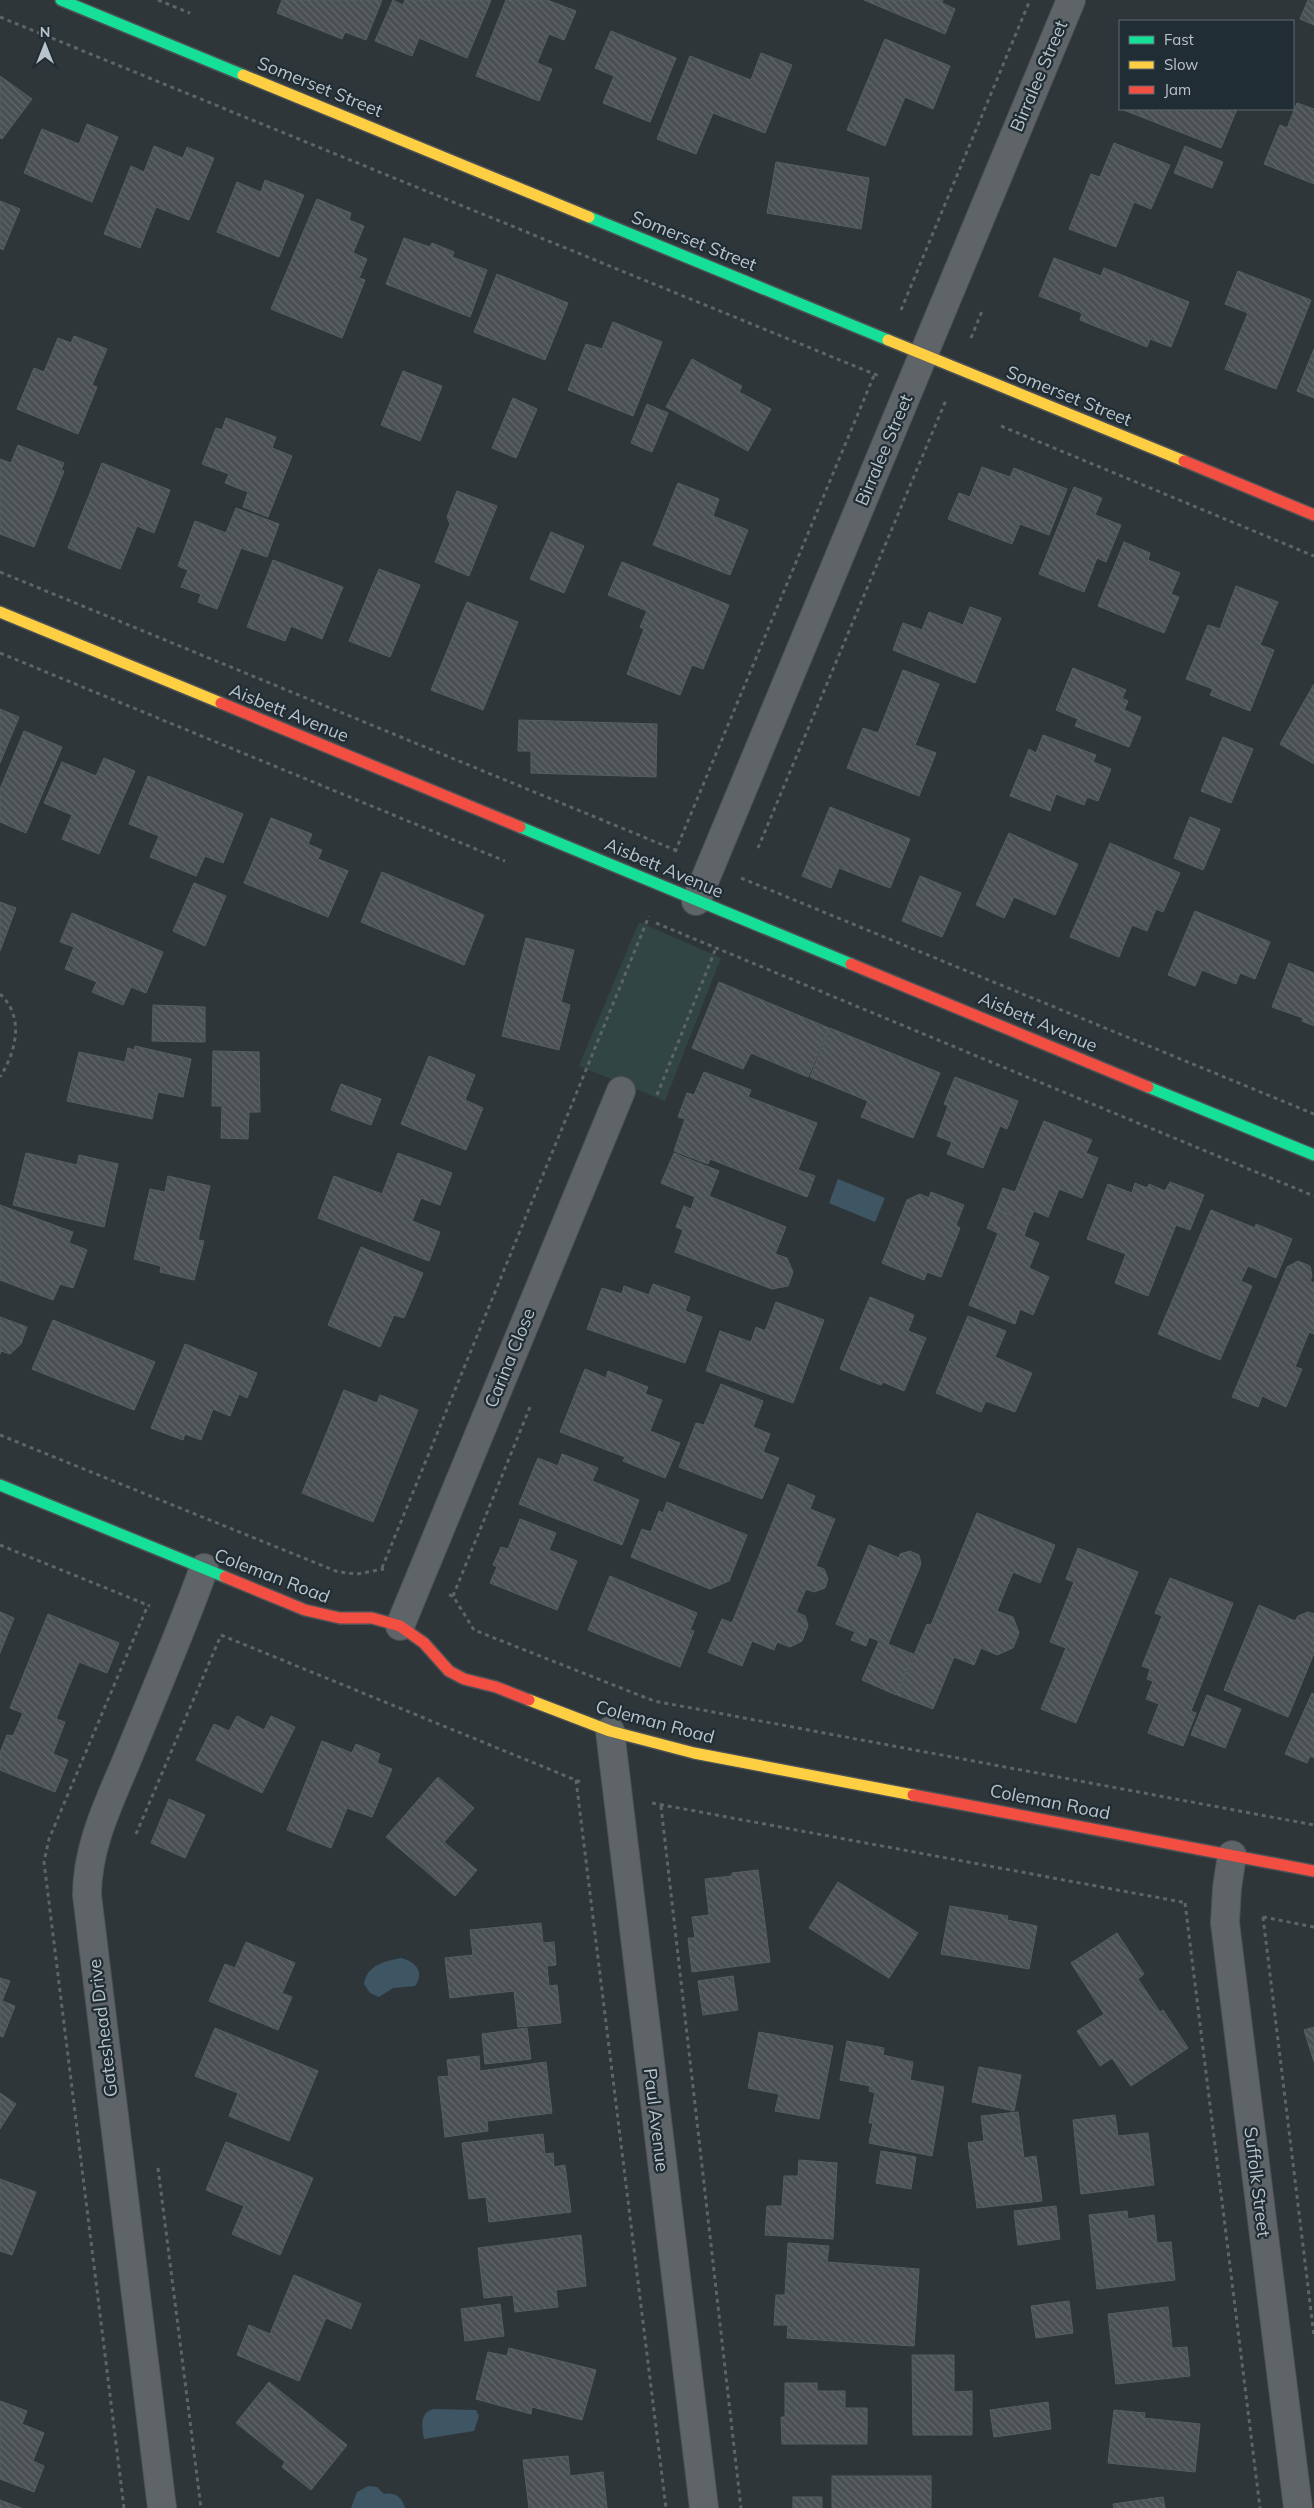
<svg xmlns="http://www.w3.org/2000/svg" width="1314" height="2508" viewBox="0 0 1314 2508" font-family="Mulish,sans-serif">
  <defs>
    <pattern id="building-back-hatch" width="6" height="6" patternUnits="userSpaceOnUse" patternTransform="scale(1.25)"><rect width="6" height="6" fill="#494f53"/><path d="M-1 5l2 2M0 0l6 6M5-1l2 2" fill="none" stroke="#61676a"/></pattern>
  </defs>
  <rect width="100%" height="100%" fill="#2e363a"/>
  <!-- green -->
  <polygon fill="#314542" points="639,922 721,958 665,1101 579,1066"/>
  <!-- water -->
  <g fill="#3e5563">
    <polygon points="838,1179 885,1198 875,1222 829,1203"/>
    <path d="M401,1958c15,4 24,14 14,28l-22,2 -14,9 -9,-4 -6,-9c3,-19 21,-23 37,-26z"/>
    <path d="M435,2409l41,1 3,6 -5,15 -50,8c-2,-12 -5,-28 11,-30z"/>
    <path d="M368,2486l9,1 7,7c11,-2 18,3 21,14h-54l6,-16z"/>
  </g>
  <!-- building -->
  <g fill="url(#building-back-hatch)" stroke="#565e61">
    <polygon points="282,0 382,0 366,40 345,32 342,39 277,13"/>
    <polygon points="393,0 403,5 405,0 491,0 467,58 419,38 412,56 375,41"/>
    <polygon points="506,0 547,0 576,11 564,40 549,34 537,63 552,69 539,101 476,76"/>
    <polygon points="864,0 943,0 942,3 955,9 945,34"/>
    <polygon points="1308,0 1314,0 1314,25 1300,19"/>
    <polygon points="611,31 676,58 650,122 603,103 614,76 595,68"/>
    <polygon points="885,39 950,66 933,109 905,97 885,146 847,130"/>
    <polygon points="761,53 792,65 765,133 713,113 696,154 657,139 690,56 751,80"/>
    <polygon points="0,76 32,99 2,139 0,138"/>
    <polygon points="1297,103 1314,109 1314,184 1264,164 1280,125 1287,128"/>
    <polygon points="1121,109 1237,109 1221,148"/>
    <polygon points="87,124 118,137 92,202 24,173 42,129 79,144"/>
    <polygon points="1114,143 1170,165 1151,209 1134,202 1116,247 1069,229 1091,174 1100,177"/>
    <polygon points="154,146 183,158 187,147 214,158 189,220 156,207 140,248 104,234 131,166 144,172"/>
    <polygon points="1185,146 1223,162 1212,188 1174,173"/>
    <polygon points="776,162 869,178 861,229 767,213"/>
    <polygon points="265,180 304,195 279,257 217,232 237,182 261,192"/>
    <polygon points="317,199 351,213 349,220 364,226 353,253 367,259 359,278 365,280 342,338 271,309"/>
    <polygon points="0,201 20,209 3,250 0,248"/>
    <polygon points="404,238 430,247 432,243 454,252 452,257 487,270 470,317 386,284"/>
    <polygon points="1054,258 1101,276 1104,268 1189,302 1171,347 1150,339 1147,347 1080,320 1082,313 1039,296"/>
    <polygon points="1238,271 1311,300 1276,389 1225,369 1248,313 1225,304"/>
    <polygon points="497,274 568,303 545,360 474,332"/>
    <polygon points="613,322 662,342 633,416 568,390 586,344 602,349"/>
    <polygon points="74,336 107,349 92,385 97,387 78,434 17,409 34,368 44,372 58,338 71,343"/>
    <polygon points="1314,349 1314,398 1297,391"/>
    <polygon points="692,359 742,386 739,392 771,409 748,451 666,407"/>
    <polygon points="403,371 442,386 420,441 381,425"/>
    <polygon points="513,398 537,409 516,458 492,448"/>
    <polygon points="647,404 668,413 652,452 631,443"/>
    <polygon points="226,418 276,437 272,448 292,456 268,517 243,507 248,492 225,483 229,474 202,464 216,428 222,430"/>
    <polygon points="18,445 64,463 61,470 64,471 34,547 0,534 0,459 11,463"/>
    <polygon points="102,463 170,490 154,533 137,526 120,569 68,548"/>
    <polygon points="982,467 1010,477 1014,468 1067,489 1049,535 1020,524 1012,544 948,519 959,493 970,497"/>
    <polygon points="678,483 719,499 713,516 748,530 730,575 653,545"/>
    <polygon points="1074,487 1102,498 1095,515 1121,525 1106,562 1097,558 1084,592 1039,574"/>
    <polygon points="457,491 497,506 469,576 435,562 450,524 447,517"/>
    <polygon points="236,508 279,524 267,557 241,548 217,609 198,602 201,594 181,587 188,570 178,566 195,521 226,533"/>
    <polygon points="551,532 584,546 564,593 530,579"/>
    <polygon points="1124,542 1150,553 1148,560 1180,573 1171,594 1179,597 1164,633 1098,606"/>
    <polygon points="273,560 343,587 322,639 291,626 285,641 247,627"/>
    <polygon points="622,562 729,605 703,669 692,665 680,695 627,674 644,629 640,627 647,611 608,595"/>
    <polygon points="379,569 420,585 390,657 349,641"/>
    <polygon points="1236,586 1278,602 1260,645 1274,650 1250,711 1210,695 1213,689 1186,679 1208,625 1220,629"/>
    <polygon points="467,602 518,622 483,710 431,690"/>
    <polygon points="970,607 1001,618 975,683 893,650 903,623 922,630 929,612 963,625"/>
    <polygon points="1073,668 1126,690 1122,698 1128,701 1124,710 1141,717 1129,747 1075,726 1078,719 1056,710"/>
    <polygon points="903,670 939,684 915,745 936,753 919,796 847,768 863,728 878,733"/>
    <polygon points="1314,684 1314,764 1280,744"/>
    <polygon points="0,709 19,717 0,763"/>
    <polygon points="519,720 657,724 656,777 531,773 531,751 518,751"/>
    <polygon points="24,731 62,747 26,833 0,822 0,789"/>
    <polygon points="1043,735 1096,755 1093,762 1111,769 1098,801 1087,797 1084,805 1056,794 1050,811 1010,796 1029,749 1036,753"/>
    <polygon points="1223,737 1253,749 1231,803 1201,791"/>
    <polygon points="104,758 135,771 99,854 62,839 72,815 44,803 62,762 96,776"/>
    <polygon points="148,776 243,814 223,863 205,856 196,876 150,857 159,836 129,824"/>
    <polygon points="830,807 910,839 890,888 839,868 831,888 802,876"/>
    <polygon points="1190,817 1220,829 1203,870 1174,858"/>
    <polygon points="271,818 312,834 308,844 322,850 318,859 348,871 328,917 244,883"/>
    <polygon points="1009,833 1078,864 1055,915 1014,897 1004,918 976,905"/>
    <polygon points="1110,843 1180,873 1163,912 1156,909 1147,931 1132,925 1119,957 1070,937"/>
    <polygon points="382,872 484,915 464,965 361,922"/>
    <polygon points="920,876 961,893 942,937 902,921"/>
    <polygon points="194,883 226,896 205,946 173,931"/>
    <polygon points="0,902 16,908 0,951"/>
    <polygon points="1195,911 1270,942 1255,979 1240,973 1236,984 1202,970 1195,986 1168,975"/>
    <polygon points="72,913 163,952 146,993 131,987 123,1005 92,992 97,982 65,969 74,947 60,942"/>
    <polygon points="526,938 574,950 561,1002 570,1005 559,1050 502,1036"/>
    <polygon points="1289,963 1314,973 1314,1026 1302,1021 1303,1018 1272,1007"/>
    <polygon points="719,982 829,1028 808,1077 751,1053 743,1069 692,1048"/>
    <polygon points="153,1005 205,1007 205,1042 152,1041"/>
    <polygon points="830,1028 940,1073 913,1138 861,1117 868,1101 810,1077"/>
    <polygon points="135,1046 191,1059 183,1097 158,1092 152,1119 67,1101 79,1052 125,1062 128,1048 134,1050"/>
    <polygon points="213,1051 259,1052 260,1112 249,1112 248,1139 221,1138 222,1106 212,1106"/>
    <polygon points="429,1056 475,1075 465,1100 483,1108 466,1150 401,1124"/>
    <polygon points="704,1072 751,1090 748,1097 817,1123 798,1170 815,1176 807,1197 710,1159 708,1164 674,1151 685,1119 678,1117 687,1093 694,1095"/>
    <polygon points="955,1077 1018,1101 1007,1129 1000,1126 983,1168 947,1154 952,1142 937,1136 948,1106 944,1104"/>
    <polygon points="341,1084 381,1099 371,1125 331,1110"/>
    <polygon points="1044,1121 1092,1140 1086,1153 1098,1158 1082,1198 1059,1189 1048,1217 1034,1211 1029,1222 995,1209 1003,1188 1015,1192"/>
    <polygon points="26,1153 77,1165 79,1155 118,1164 104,1227 13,1205"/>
    <polygon points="398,1153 452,1173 440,1205 421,1198 412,1221 440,1232 429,1261 318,1218 334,1176 382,1194"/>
    <polygon points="674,1153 719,1171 709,1196 786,1227 775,1254 787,1258 793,1272 788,1286 772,1289 675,1252 683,1230 676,1227 684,1206 691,1209 695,1197 661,1183"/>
    <polygon points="168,1176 210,1186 198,1240 204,1241 194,1280 160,1272 161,1266 134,1259 150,1189 165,1192"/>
    <polygon points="1170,1182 1204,1195 1190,1230 1176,1225 1148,1296 1115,1283 1126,1254 1087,1239 1108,1184 1132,1193 1135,1183 1147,1188 1149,1184 1165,1191"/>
    <polygon points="931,1192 964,1205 956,1225 960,1228 941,1277 927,1272 924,1280 882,1263 907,1200 920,1194 929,1198"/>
    <polygon points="0,1205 73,1232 69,1243 87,1250 73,1288 60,1284 53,1300 0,1280"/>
    <polygon points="995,1209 1029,1222 1024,1236 1039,1243 1029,1268 1049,1277 1033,1315 1020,1309 1015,1324 969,1305 998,1233 987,1228"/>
    <polygon points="1211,1210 1255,1228 1256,1224 1292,1239 1276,1278 1248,1266 1241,1281 1252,1286 1220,1360 1158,1334"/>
    <polygon points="361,1247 423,1273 404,1318 394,1315 380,1347 328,1325"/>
    <polygon points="1298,1261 1310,1266 1312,1276 1310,1281 1314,1283 1314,1334 1309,1332 1295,1367 1302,1369 1286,1407 1262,1396 1258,1407 1232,1397 1287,1267"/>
    <polygon points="653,1284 690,1297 685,1311 702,1317 685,1363 587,1329 602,1288 622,1294 624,1286 649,1295"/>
    <polygon points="870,1297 914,1315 908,1331 926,1338 904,1391 883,1382 881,1385 840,1369"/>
    <polygon points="776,1302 824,1320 793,1403 706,1371 720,1331 751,1342 756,1327 765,1331"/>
    <polygon points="968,1316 1006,1331 995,1357 1032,1373 1015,1412 986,1401 981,1412 936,1393"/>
    <polygon points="0,1317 27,1327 21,1344 10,1354 1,1351 0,1354"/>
    <polygon points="53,1320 155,1362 134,1410 32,1369"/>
    <polygon points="185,1344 257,1373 247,1398 239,1394 230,1416 213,1409 201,1440 185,1434 183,1440 151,1428"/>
    <polygon points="585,1369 606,1378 608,1371 648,1387 645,1394 662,1400 650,1431 680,1443 665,1478 623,1461 625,1457 560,1432"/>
    <polygon points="721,1384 763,1401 753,1427 770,1434 763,1452 779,1458 762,1499 679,1467 696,1423 704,1425"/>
    <polygon points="344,1390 377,1403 380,1395 418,1410 373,1522 302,1493"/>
    <polygon points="562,1454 598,1468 592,1481 639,1500 622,1545 519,1504 538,1458 558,1466"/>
    <polygon points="788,1484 815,1496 810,1509 835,1519 816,1566 824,1569 828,1579 825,1588 814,1592 806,1589 796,1612 805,1616 808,1626 802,1641 790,1647 777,1642 774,1650 752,1641 742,1666 708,1652 722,1619 732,1623"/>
    <polygon points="667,1502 747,1535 729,1581 710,1589 631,1557 642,1529 651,1532 659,1511 663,1513"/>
    <polygon points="977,1513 1055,1545 1040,1583 1013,1572 997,1611 1013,1617 1019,1633 1013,1648 997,1655 981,1648 974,1665 954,1657 933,1709 897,1695 927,1624 931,1625"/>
    <polygon points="520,1519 556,1533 549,1550 577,1561 557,1610 490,1583 497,1567 493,1565 501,1547 508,1549"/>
    <polygon points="869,1545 899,1558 900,1554 910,1551 919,1555 921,1564 888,1644 913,1654 896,1695 862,1680 879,1641 869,1637 866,1646 851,1640 855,1632 836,1624"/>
    <polygon points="1078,1548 1138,1572 1076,1723 1041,1709 1066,1648 1050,1642 1074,1582 1066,1579"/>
    <polygon points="610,1576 697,1613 690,1630 694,1631 680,1667 588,1630"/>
    <polygon points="1170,1578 1233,1603 1191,1711 1196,1713 1183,1746 1148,1733 1159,1704 1146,1699 1153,1681 1147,1679 1150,1669 1142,1666 1162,1616 1155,1613"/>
    <polygon points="1259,1605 1295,1621 1298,1616 1308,1612 1314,1614 1314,1653 1288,1717 1224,1690"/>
    <polygon points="0,1612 14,1618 0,1653"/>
    <polygon points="48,1614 119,1643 107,1673 79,1662 56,1719 65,1722 53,1754 68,1760 55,1792 0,1770 0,1753 7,1735 13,1736 23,1713 10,1708"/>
    <polygon points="1312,1693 1314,1694 1314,1758 1310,1756 1307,1763 1285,1754"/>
    <polygon points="1207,1695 1241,1709 1225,1748 1191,1735"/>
    <polygon points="237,1716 264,1730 271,1716 295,1727 262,1793 196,1760 214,1724 229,1731"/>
    <polygon points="322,1741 352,1753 356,1744 380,1754 377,1763 392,1769 372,1817 347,1808 331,1848 287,1830"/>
    <polygon points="438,1777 474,1808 444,1842 477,1870 455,1896 386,1837"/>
    <polygon points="169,1799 205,1815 185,1858 151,1843"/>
    <polygon points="758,1870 770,1962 692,1972 688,1938 695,1938 692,1917 709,1915 705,1879 732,1876 732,1873"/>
    <polygon points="838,1882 918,1933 889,1978 809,1928"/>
    <polygon points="950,1906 1008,1916 1007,1920 1037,1926 1029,1969 941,1954"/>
    <polygon points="541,1923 543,1943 554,1942 556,1965 547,1966 549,1986 557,1985 561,2023 518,2027 514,1991 450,1998 445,1958 473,1955 470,1930"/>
    <polygon points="1117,1933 1144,1974 1138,1979 1160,2012 1163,2010 1188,2048 1131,2086 1112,2058 1100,2066 1077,2031 1104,2014 1071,1963"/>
    <polygon points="246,1942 295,1963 282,1993 292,1997 278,2030 209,2001 225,1964 235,1968"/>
    <polygon points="733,1976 738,2010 703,2015 698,1981"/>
    <polygon points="0,1978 10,1981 2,2001 15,2006 3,2037 0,2036"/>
    <polygon points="1314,2027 1314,2062 1304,2030"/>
    <polygon points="215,2028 318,2071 289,2141 229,2116 238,2093 195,2076"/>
    <polygon points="527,2028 531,2059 485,2064 482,2034"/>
    <polygon points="759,2032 833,2046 819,2119 775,2111 779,2094 748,2088"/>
    <polygon points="847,2041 884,2048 883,2055 913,2062 910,2080 944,2087 932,2156 869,2143 873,2123 869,2123 875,2093 869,2091 870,2086 840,2080"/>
    <polygon points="479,2056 480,2071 546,2062 552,2113 487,2121 488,2131 445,2137 438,2077 449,2076 447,2060"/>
    <polygon points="979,2067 1021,2075 1014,2111 972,2102"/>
    <polygon points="0,2093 16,2104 0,2129"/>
    <polygon points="1018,2112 1024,2158 1036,2156 1042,2201 977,2208 968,2143 984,2141 981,2116"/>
    <polygon points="1115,2115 1118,2136 1148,2133 1154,2185 1081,2194 1073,2120"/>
    <polygon points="543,2134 545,2154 553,2153 554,2167 565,2165 571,2212 489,2222 486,2197 469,2199 462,2143"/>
    <polygon points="226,2142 313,2178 280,2255 232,2234 244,2206 206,2190"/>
    <polygon points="881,2151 916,2157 911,2189 876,2183"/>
    <polygon points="799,2160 837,2163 833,2239 765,2235 767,2206 782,2206 784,2176 798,2176"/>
    <polygon points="0,2179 36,2192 12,2255 0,2251"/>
    <polygon points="1056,2206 1060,2239 1018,2245 1014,2211"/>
    <polygon points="1127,2211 1128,2219 1154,2215 1157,2243 1171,2242 1175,2280 1097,2289 1089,2215"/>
    <polygon points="581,2235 586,2286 556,2290 558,2307 515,2312 513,2295 484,2298 478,2248"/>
    <polygon points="788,2243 829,2246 827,2262 919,2269 914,2346 787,2338 788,2325 774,2325 776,2295 785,2295"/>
    <polygon points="294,2275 361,2304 351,2329 326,2318 299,2381 237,2355 249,2325 270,2334"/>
    <polygon points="1069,2301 1073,2333 1036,2338 1031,2306"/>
    <polygon points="500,2304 504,2336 465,2341 461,2309"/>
    <polygon points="1168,2307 1172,2348 1187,2347 1190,2376 1116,2384 1108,2314"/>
    <polygon points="509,2348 596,2370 582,2420 532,2407 531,2414 476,2399 488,2352 507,2356"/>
    <polygon points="912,2355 954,2355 954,2392 972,2391 972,2435 913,2435"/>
    <polygon points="269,2382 347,2445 311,2490 282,2467 285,2462 236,2423"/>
    <polygon points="785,2383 817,2383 817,2391 845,2391 845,2408 867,2408 867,2444 782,2444 781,2417 785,2417"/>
    <polygon points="0,2401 27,2411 22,2424 44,2433 33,2461 44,2466 34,2492 0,2479"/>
    <polygon points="1048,2402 1051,2429 994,2437 990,2410"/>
    <polygon points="1114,2410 1145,2413 1144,2418 1200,2424 1195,2472 1108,2463"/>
    <polygon points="568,2456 570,2476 603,2472 607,2508 529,2508 523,2460"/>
    <rect x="832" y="2476" width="99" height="32"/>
    <rect x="793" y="2497" width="29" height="11"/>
    <polygon points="1163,2497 1165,2508 1114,2508 1113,2504"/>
    <polygon points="0,2500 21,2508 0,2508"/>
  </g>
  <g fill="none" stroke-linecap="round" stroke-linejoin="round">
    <!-- street casing -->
    <g stroke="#4c5155" stroke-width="30">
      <g id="street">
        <polyline points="696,901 1071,0"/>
        <polyline points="400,1626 621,1091"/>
        <polyline points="610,1731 704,2508"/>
        <polyline points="1232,1855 1227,1888 1225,1923 1298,2508"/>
        <path d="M162,2508l-75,-613c0,-52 25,-98 44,-145 25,-61 51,-121 73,-182"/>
      </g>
    </g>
    <!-- fast casing -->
    <g stroke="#4c5155" stroke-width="14">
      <g id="fast">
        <polyline points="61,0 243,75"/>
        <polyline points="589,217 888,340"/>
        <polyline points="520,827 851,964"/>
        <polyline points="1148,1087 1314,1155"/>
        <polyline points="0,1485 225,1577"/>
      </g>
    </g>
    <!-- slow casing -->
    <g stroke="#4c5155" stroke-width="14">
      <g id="slow">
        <polyline points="243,75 589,217"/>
        <polyline points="888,340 1184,461"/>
        <polyline points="0,612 221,703"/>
        <polyline points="529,1700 610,1731 694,1753 913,1795"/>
      </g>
    </g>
    <!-- jam casing -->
    <g stroke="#4c5155" stroke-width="14">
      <g id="jam">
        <polyline points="1184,461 1314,515"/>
        <polyline points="221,703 520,827"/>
        <polyline points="851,964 1148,1087"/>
        <polyline points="225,1577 305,1610 340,1618 372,1618 400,1626 424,1643 449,1671 464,1679 496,1687 529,1700"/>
        <polyline points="913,1795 1314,1871"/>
      </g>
    </g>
    <!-- path -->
    <g stroke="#5e6467" stroke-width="3" stroke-dasharray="4 4" stroke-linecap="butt">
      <polyline points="158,0 190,13"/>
      <polyline points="0,17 879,376"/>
      <polyline points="901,310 1030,0"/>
      <polyline points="971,338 982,311"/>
      <polyline points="1001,426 1314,556"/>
      <polyline points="0,572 680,852"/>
      <polyline points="0,653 505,861"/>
      <polyline points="758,848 946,400"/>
      <polyline points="675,852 875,373"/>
      <polyline points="741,878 1314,1114"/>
      <polyline points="656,923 1314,1196"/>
      <path d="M0,994c25,23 16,58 0,83"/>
      <polyline points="657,1095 716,948"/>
      <polyline points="0,1435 338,1572 357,1574 384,1569"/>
      <polyline points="0,1545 150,1606"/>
      <polyline points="382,1568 649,916"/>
      <polyline points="449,1595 453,1596 474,1630 654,1701 1314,1825"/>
      <polyline points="453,1596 530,1407"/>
      <polyline points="221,1635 583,1783"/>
      <polyline points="576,1780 666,2508"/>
      <polyline points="652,1803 1187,1903"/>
      <polyline points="661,1806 741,2508"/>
      <polyline points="136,1834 221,1635"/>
      <polyline points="1185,1903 1260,2508"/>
      <polyline points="1263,1917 1314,2336"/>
      <polyline points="1263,1917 1314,1927"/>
      <polyline points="158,2168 201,2508"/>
      <polyline points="124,2508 44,1862 49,1839 148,1605"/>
    </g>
    <!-- street -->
    <use href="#street" stroke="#5e6468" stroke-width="28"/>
    <!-- fast -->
    <use href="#fast" stroke="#16e098" stroke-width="11"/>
    <!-- slow -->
    <use href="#slow" stroke="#ffcf43" stroke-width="11"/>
    <!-- jam -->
    <use href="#jam" stroke="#f24e42" stroke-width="11"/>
  </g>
  <g text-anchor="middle" stroke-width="4.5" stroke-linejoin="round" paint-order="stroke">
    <!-- street labels -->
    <g font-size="18" fill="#b9c3ca" stroke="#212d35">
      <text transform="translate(1039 76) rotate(-67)" y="6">Birralee Street</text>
      <text transform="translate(320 87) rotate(22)" y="6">Somerset Street</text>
      <text transform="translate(694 241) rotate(22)" y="6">Somerset Street</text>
      <text transform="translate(1069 396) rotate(22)" y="6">Somerset Street</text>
      <text transform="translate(884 450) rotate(-67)" y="6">Birralee Street</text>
      <text transform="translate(289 713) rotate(22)" y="6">Aisbett Avenue</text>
      <text transform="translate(664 868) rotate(23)" y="6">Aisbett Avenue</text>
      <text transform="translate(1038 1022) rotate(23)" y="6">Aisbett Avenue</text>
      <text transform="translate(510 1358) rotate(-68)" y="6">Carina Close</text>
      <text transform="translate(272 1576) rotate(21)" y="6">Coleman Road</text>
      <text transform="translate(655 1722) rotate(15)" y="6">Coleman Road</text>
      <text transform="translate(1050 1802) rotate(11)" y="6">Coleman Road</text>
      <text transform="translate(103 2028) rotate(-97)" y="6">Gateshead Drive</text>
      <text transform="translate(656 2120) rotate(83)" y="6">Paul Avenue</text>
      <text transform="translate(1257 2182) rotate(83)" y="6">Suffolk Street</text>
    </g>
  </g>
  <!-- legend -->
  <rect x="1119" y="20" width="175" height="90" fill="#212d35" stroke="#5e6971"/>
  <rect x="1129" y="36" width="25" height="8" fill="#16e098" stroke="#5e6971"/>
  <text x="1164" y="45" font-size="15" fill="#b9c3ca">Fast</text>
  <rect x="1129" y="61" width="25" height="8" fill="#ffcf43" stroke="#5e6971"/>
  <text x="1164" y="70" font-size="15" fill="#b9c3ca">Slow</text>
  <rect x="1129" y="86" width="25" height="8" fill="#f24e42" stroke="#5e6971"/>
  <text x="1164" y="95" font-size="15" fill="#b9c3ca">Jam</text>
  <!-- north arrow -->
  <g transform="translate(45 45)" stroke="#212d35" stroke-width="4" paint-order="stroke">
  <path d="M0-4L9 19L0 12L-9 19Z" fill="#b9c3ca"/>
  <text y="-8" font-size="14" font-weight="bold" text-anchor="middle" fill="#b9c3ca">N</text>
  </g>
</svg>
